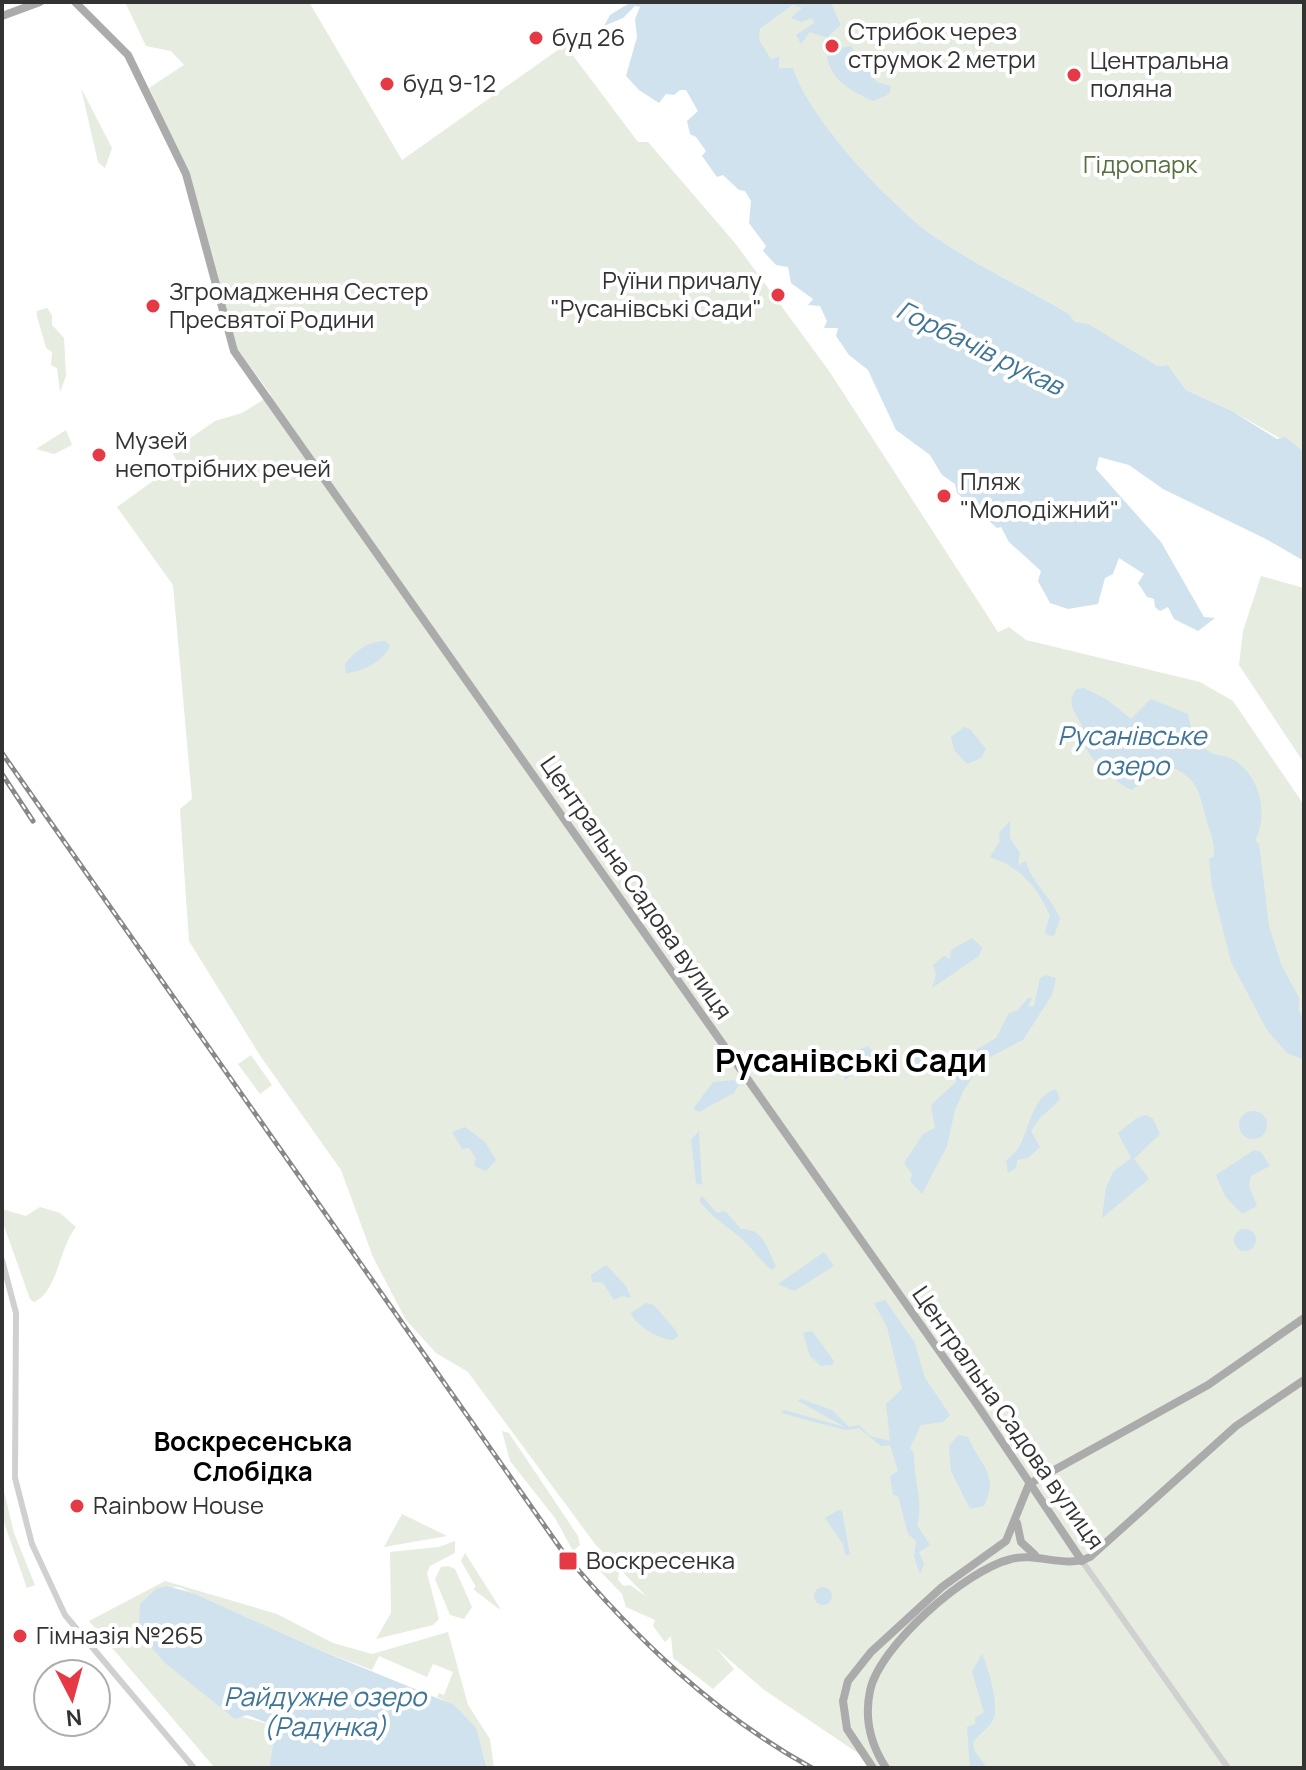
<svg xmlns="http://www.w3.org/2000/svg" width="1306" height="1770" viewBox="0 0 1306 1770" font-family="Manrope,sans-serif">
  <rect width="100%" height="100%" fill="#fff"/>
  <!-- green -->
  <g fill="#e6ecdf">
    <polygon points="125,2 309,2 402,160 565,45 638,142 648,142 735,243 829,371 998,632 1009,627 1026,640 1200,682 1233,701 1304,805 1304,1768 880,1768 763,1689 716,1648 734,1669 713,1689 673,1658 671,1636 665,1642 653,1626 655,1620 626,1607 622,1594 601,1572 604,1557 619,1572 618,1580 624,1586 630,1585 703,1636 646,1596 595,1544 468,1372 436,1353 406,1320 373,1257 341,1170 261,1057 189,941 180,809 192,799 173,585 117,507 178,463 173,454 176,448 215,421 242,413 271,395 234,344 188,172 149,88 184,65 171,51 146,46"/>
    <path d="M831,2h473v450l-72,-41 -46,-21 -18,-25 -10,1 -70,-41 -13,-3 -6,-8c-44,-26 -92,-48 -134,-77 -43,-30 -127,-119 -142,-168l-14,-1 1,-12 -9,3 -13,-19 2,-11 33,-24 10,3 -11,10h21l1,5 -13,20 9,-12 17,7 5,12 45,32 -26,-35 -16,2 -6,-13 12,-11z"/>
    <polygon points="81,88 112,148 105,168 98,162"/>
    <polygon points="47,308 52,315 52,325 64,338 66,376 60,392 57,368 51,365 52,352 46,348 37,316 37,311"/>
    <polygon points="66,430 72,445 54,454 36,449"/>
    <polygon points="1261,576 1304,588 1304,763 1239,665 1243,631"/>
    <polygon points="251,1055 272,1085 260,1094 238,1064"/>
    <path d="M40,1207l20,6 16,14c-17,20 -18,65 -42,75l-4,-3 -28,-79v-11l24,7z"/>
    <polygon points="502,1431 509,1433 578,1536 580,1545 573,1551 555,1518 510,1461"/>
    <polygon points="2,1483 14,1533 35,1585 27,1588 2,1517"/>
    <polygon points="402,1514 447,1536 384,1547"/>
    <polygon points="455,1541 455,1553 430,1566 427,1573 439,1619 433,1625 376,1639 391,1613 390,1552 439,1547"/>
    <polygon points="465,1553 500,1608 499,1609 473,1589 476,1587 461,1561"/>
    <polygon points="448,1566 455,1569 472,1607 464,1619 450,1615 435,1579 441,1567"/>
    <path d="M165,1581l112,33 56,29 39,11 76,-22 20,73 22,34 4,29h-7c-6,-30 -20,-57 -50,-71l2,-4 5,2 9,-23 -20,-8 -6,13 -48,-21 -7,14 -55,-21 -138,-62 -23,2 83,127 33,9 2,13 -5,30h-54l-126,-147z"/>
  </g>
  <!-- water -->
  <g fill="#cfe2ee">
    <path d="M631,2h200l10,23 -12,11 6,13 16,-3 26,36 14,4 -2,8 -16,7c-21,-10 -41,-19 -46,-44l5,-7 -5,-12 -17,-6 -9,12 -5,-9 18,-12 -2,-5 -11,4 -10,-4 11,-10 -9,-3 -33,24 -1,11 12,19 9,-3 -1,12h14c15,50 99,139 142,169 42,29 90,51 134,77l6,8 13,2 70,42 10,-1 18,25 46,21 45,28 8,-2 19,15v109l-38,-22 -103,-50 -34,-24 -30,-8 -3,12 65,73 43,75 11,1 -17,13 -24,-12 -6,-12 -8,4 -5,-4 -1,-8 -7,-2 -9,-14 6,-9 -25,-16 -6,16 -8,4 -7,26 -30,5 -18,-6 -12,-22 3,-10 -32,-29 -8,-15 -4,1 -40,-35 -2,-9 -13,-9 -12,-20 -34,-25 -28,-60 -19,-15 -13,-19 2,-8h-14l3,-7 -7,-15 -12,-1 5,-6 -22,-16 -3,-16 -12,-2 -13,-14 3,-5 -17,-23 2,-22 -6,-10 -6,-1 -16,-15 -6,2 -15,-21 4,-5 -10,-14 -6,-3 -3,-13 11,-10 -12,-21h-6l-6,5 -8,-1 -7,9 -20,-13 -13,-14 11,-39 -2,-18 5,-12 -5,-1 -12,12 -19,8 6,-11z"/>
    <path d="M385,641l5,4c-5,16 -28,27 -44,28l-1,-9c10,-13 23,-23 40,-23z"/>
    <path d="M1084,688l22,11 25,20 20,-20 37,15c2,13 9,29 20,37 6,5 17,4 24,8 28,16 37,54 23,82l4,2 10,83 12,38 18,34v13l5,8v41l-17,-7 -20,-23 -36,-68 -19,-76 -3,-27 5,-2c1,-16 -4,-24 -8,-39 -7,-27 -9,-43 -41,-53l-6,12 -15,3 -12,10c-17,-7 -43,-31 -49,-48 -1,-4 1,-9 0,-13 -4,-14 -19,-23 -7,-40z"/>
    <polygon points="964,727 970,729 986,749 981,758 967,764 954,750 951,737"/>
    <path d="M1010,821v17l10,15 -2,12 8,-4c5,22 26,36 34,58l-6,17 -7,-1 -2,-4 5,-15c-12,-29 -30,-49 -60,-59l10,-16 -1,-8z"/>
    <polygon points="972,938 982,947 979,956 932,988 936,975 933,965 944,956 950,959 951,950"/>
    <polygon points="1046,975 1056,978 1052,995 1023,1040 984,1060 964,1090 955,1110 947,1146 922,1194 910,1181 912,1174 904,1163 923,1134 935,1128 931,1105 956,1082 957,1071 949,1067 921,1069 906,1056 914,1050 937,1058 972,1056 974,1051 996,1038 1009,1013 1017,1011 1028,998 1032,998 1028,1007 1034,1006 1040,978"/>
    <polygon points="869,1046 871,1050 887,1051 889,1056 862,1066 845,1080 842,1067 817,1062 807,1072 801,1070 808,1054 855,1051"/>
    <polygon points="734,1080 739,1085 734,1093 699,1112 693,1109 713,1082"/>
    <path d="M1056,1089l4,11 -19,17 -10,14 9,16 -12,11 -11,2 -1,8 -8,5 -2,-12c4,-5 10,-8 13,-14 11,-19 13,-51 37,-58z"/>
    <circle cx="1253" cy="1125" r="14"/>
    <polygon points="1146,1115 1153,1119 1160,1134 1134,1159 1149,1179 1102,1218 1106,1188 1113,1172 1131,1158 1118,1133 1137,1118"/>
    <polygon points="465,1127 485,1142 496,1160 486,1171 474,1166 476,1158 469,1148 462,1149 452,1132"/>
    <polygon points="699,1131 702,1185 696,1183 691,1140"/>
    <polygon points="1254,1150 1261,1152 1270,1166 1251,1176 1249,1186 1257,1206 1242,1214 1225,1196 1216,1175"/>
    <path d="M702,1196l15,17 8,-2 16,18c24,0 25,19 35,37l-4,4c-12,-9 -20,-22 -31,-32 -14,-12 -31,-22 -42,-38z"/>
    <circle cx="1245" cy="1240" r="11"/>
    <polygon points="824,1252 834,1266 794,1291 778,1284"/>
    <polygon points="606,1265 626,1286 631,1298 622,1296 614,1300 603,1283 592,1282 591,1275"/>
    <path d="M885,1300l30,43 10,35 25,37 -7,7 -22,3 -11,23 4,6c-1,23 10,49 3,71l13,20 -11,7 5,12 -4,10 -6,-17 2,-16 -8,-7 -10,-38 -5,-1 -3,-19 8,-5 -8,-26 -9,1 -22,-18 -14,2 -64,-17 3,-3 61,17 -47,-26 3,-2 31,11 17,17 10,-2 11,11 20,5 -4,-37 16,-15 -15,-62 -13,-24z"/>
    <path d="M646,1303l8,2 22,26 2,5 -5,4c-13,0 -38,-15 -42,-27z"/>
    <polygon points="812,1331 834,1361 832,1365 821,1366 810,1356 803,1333"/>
    <path d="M958,1435l10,2c11,27 32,37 16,69l-14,3 -19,-38 -2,-25z"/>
    <polygon points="838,1510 842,1511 850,1555 845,1555 843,1544 825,1518"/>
    <polygon points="166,1586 193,1593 317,1649 454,1705 476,1728 487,1768 269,1768 274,1738 272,1725 247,1715 235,1719 165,1663 139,1633 140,1604 156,1589"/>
    <circle cx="823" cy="1596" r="9"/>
    <path d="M982,1654c6,12 17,51 12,64 -3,8 -15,16 -21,24l1,8 13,18h-17l-3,-41 8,-3v-6l9,-6 -12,-40z"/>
  </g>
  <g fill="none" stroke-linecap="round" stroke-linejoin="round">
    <!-- minor -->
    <g stroke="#d0d0d0" stroke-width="6">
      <polyline points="2,1260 16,1313 15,1478 32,1544 65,1615 194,1768"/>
      <polyline points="1082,1561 1228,1768"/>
    </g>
    <!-- major -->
    <g stroke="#ababab" stroke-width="8">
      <polyline points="75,2 128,55 186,174 234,351 978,1406 1082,1561"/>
      <polyline points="2,16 40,2"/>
      <polyline points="1017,1523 1021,1542 1035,1555"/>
      <polyline points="873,1768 847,1729 843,1701 848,1681 871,1652 942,1587 1006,1541 1029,1484 1208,1385 1304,1318"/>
      <path d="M886,1768c-15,-23 -22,-49 -16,-77 9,-45 96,-121 141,-132 25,-7 56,10 79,-2l146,-131 68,-46"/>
    </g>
    <!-- rail casing -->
    <g stroke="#888" stroke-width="5">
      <g id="rail">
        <path d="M2,753l561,799c71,85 151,162 249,216"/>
        <polyline points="2,774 33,821"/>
      </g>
    </g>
    <!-- rail -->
    <use href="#rail" stroke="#fff" stroke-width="2" stroke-dasharray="6" stroke-linecap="butt"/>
  </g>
  <!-- markers -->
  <g fill="#e63946" stroke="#fff" stroke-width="3">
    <circle cx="536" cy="38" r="8"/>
    <circle cx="832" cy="46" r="8"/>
    <circle cx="1074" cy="75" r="8"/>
    <circle cx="387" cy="84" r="8"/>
    <circle cx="778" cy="295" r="8"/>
    <circle cx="153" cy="306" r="8"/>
    <circle cx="99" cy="455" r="8"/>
    <circle cx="944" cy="496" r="8"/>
    <circle cx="77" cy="1506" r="8"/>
    <rect x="558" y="1551" width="20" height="20" rx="4"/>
    <circle cx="20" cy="1636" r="8"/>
  </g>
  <g text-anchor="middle" stroke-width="8" stroke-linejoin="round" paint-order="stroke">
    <!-- poi labels -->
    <g font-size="24" fill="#333" stroke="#fff" text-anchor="start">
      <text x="848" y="40">Стрибок через<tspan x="848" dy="28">струмок 2 метри</tspan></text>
      <text x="552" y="46">буд 26</text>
      <text x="1090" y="69">Центральна<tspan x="1090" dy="28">поляна</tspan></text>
      <text x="403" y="92">буд 9-12</text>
      <text x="762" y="289" text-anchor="end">Руїни причалу<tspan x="762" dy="28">"Русанівські Сади"</tspan></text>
      <text x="169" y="300">Згромадження Сестер<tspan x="169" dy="28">Пресвятої Родини</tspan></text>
      <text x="115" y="449">Музей<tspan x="115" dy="28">непотрібних речей</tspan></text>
      <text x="960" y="490">Пляж<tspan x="960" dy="28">"Молодіжний"</tspan></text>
      <text x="93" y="1514">Rainbow House</text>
      <text x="586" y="1569">Воскресенка</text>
      <text x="36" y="1644">Гімназія №265</text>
    </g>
    <!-- park labels -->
    <g font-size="24" fill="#56703f" stroke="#fff">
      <text x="1140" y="173">Гідропарк</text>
    </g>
    <!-- street labels -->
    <g font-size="24" fill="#333" stroke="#fff">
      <text transform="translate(636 888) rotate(55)" y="8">Центральна Садова вулиця</text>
      <text transform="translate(1008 1418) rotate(55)" y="8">Центральна Садова вулиця</text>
    </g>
    <!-- water labels -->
    <g font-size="26" font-style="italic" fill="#3f7597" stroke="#fff">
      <text transform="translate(980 348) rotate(26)" y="9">Горбачів рукав</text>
      <text x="1132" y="745">Русанівське<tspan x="1132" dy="30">озеро</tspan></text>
      <text x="325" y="1706">Райдужне озеро<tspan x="325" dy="30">(Радунка)</tspan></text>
    </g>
    <!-- neighbourhood labels -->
    <g font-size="26" font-weight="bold" fill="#000" stroke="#fff">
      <text x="253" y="1451">Воскресенська<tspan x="253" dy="30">Слобідка</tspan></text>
    </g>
    <!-- district labels -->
    <g font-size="32" font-weight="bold" fill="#000" stroke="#fff">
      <text x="851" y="1072">Русанівські Сади</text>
    </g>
  </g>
  <!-- border -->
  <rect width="1306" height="1770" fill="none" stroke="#333333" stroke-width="8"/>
  <!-- north arrow -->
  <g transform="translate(72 1698) rotate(174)"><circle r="38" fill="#ffffff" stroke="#adadad" stroke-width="2"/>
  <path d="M0-6L14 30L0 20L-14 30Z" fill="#e63946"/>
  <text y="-12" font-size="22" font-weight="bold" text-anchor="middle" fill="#333333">N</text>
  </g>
</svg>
